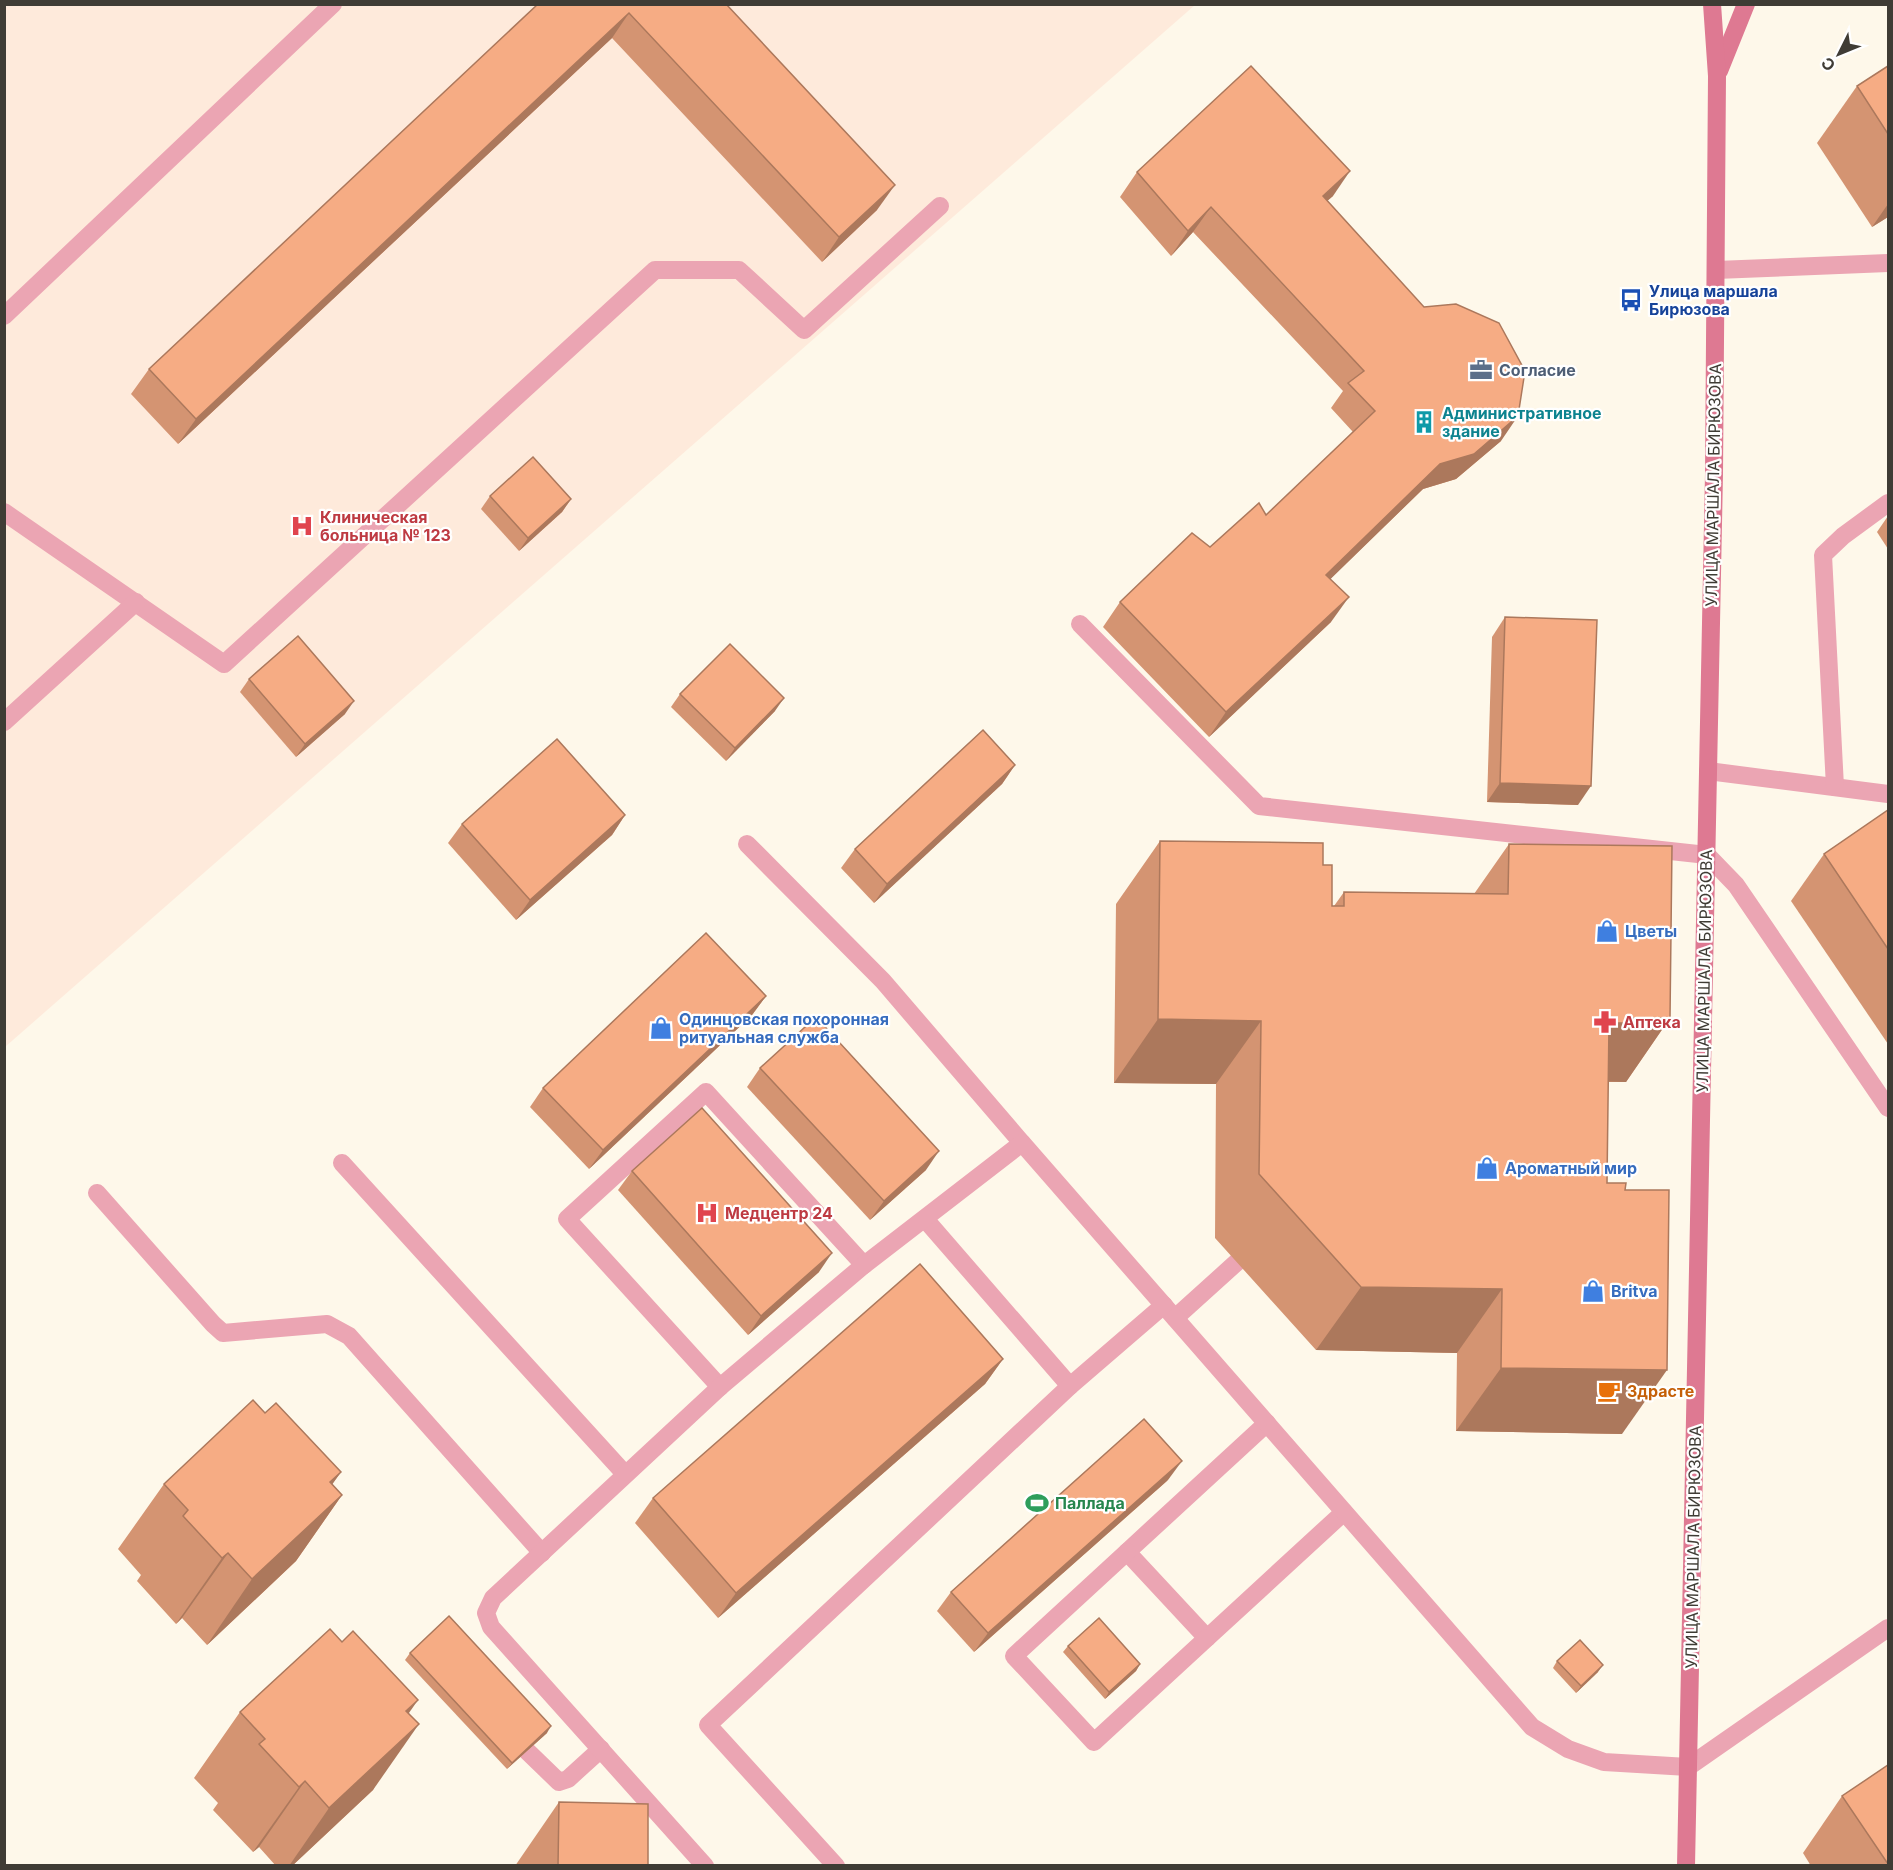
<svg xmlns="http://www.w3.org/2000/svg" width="1893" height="1870" viewBox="0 0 1893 1870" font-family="Inter,sans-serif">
  <rect width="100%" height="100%" fill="#fef8ea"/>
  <!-- medical -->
  <polygon fill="#feeadb" points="5,5 1195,5 5,1047"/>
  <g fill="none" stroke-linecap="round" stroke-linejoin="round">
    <!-- lane -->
    <g stroke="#eba5b3" stroke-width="18">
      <polyline points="1716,270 1888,263"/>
      <polyline points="4,316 333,4"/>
      <polyline points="4,512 224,664 655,270 739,270 804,330 940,206"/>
      <polyline points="1080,624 1259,806 1707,855 1736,885 1888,1108"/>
      <polyline points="4,722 136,602"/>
      <polyline points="1708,771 1888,794"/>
      <polyline points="1835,787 1823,555 1843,536 1888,503"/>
      <polyline points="747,844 883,981 1022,1143"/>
      <polyline points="342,1163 625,1474"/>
      <polyline points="97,1193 213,1324 223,1333 327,1324 349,1336 542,1553"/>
      <polyline points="925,1219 1070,1386"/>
      <polyline points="1175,1318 1237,1262"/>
      <polyline points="720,1387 567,1219 706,1092 864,1265"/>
      <polyline points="1267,1423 1127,1552 1207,1638 1344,1512"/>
      <polyline points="1127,1552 1014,1656 1094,1742 1207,1638"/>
      <polyline points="527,1751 559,1782 568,1779 601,1749"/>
      <polyline points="705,1866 491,1627 486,1613 493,1598 720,1387 864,1265 1022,1143 1532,1727 1568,1749 1604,1762 1688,1767 1888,1628"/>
      <polyline points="836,1866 708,1725 1070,1386 1164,1305"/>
    </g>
    <!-- secondary -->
    <g stroke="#de7992" stroke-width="18">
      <polyline points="1719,71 1746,4"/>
      <polyline points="1686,1866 1714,474 1717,76 1712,4"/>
    </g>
  </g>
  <!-- wall -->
  <g fill="#d49472">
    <polygon points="538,4 726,4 877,210 822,262 612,38 178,444 131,394 149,369"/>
    <polygon points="1888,66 1888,217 1872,227 1817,143 1857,86"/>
    <polygon points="1137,172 1333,196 1327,201 1501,441 1456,479 1423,489 1330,579 1331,622 1209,737 1103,627 1120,602 1210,547 1266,515 1353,432 1331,408 1343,391 1193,232 1171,256 1120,197"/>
    <polygon points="490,496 571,499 562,512 519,551 481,509"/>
    <polygon points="1888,516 1888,549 1877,532"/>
    <polygon points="1505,617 1578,805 1487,802 1492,637"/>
    <polygon points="249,679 345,714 296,757 240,692"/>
    <polygon points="680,694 775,711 726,761 671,707"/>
    <polygon points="1015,765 1002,784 874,903 841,868 855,849"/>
    <polygon points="1888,810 1888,1044 1791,901 1824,854"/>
    <polygon points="625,815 612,835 516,920 448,843 462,824"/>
    <polygon points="1160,841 1323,865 1332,906 1334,906 1344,892 1474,894 1509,844 1670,1018 1626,1082 1608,1082 1607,1183 1622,1434 1456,1431 1457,1353 1316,1350 1215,1238 1216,1084 1114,1083 1116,904"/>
    <polygon points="766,996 752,1015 589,1169 530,1107 543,1088"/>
    <polygon points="760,1068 926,1170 870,1220 747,1087"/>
    <polygon points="632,1171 819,1272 748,1335 618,1190"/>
    <polygon points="1003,1359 985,1384 718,1618 635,1523 653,1498"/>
    <polygon points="265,1413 341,1472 332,1484 342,1495 296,1561 207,1645 182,1618 176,1624 137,1581 141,1575 118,1549 164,1484"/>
    <polygon points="1168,1480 974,1652 937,1611 951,1592"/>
    <polygon points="1068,1646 1140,1664 1136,1671 1105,1699 1063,1652"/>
    <polygon points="410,1653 547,1733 507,1769 405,1660"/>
    <polygon points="1557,1661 1598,1672 1576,1693 1553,1668"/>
    <polygon points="240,1712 409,1713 373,1790 292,1866 276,1866 259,1847 253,1852 213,1810 218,1803 194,1778"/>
    <polygon points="1888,1765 1888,1866 1811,1866 1803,1853 1842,1796"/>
    <polygon points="559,1802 648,1866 515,1866"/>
  </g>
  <!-- shaded-wall -->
  <g fill="#ac785c">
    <polygon points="629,13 612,38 178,444 196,419"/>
    <polygon points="1350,171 1333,196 1305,220 1323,196"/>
    <polygon points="895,185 877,210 822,262 839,237"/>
    <polygon points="1888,204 1888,217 1872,227"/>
    <polygon points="1211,207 1193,232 1171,256 1188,231"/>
    <polygon points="1518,416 1501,441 1456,479 1423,489 1309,600 1326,575 1440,464"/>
    <polygon points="571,499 562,512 519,551 528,538"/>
    <polygon points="1349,597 1331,622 1209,737 1226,712"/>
    <polygon points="784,698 775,711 726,761 735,748"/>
    <polygon points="354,701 345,714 296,757 305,744"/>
    <polygon points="1015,765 1002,784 874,903 887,884"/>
    <polygon points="1500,783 1591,786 1578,805 1487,802"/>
    <polygon points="625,815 612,835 516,920 530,900"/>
    <polygon points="766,996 752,1015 589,1169 603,1150"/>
    <polygon points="1627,1018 1670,1018 1626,1082 1586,1081 1609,1023"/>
    <polygon points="1158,1019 1261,1021 1216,1084 1114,1083"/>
    <polygon points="939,1151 926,1170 870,1220 884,1201"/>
    <polygon points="832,1253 819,1272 748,1335 761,1316"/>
    <polygon points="1361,1287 1502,1289 1457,1353 1316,1350"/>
    <polygon points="1003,1359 985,1384 718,1618 736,1593"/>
    <polygon points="1501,1368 1667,1370 1622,1434 1456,1431"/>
    <polygon points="1182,1461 1168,1480 974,1652 988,1633"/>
    <polygon points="341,1472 295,1537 330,1482"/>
    <polygon points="342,1495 296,1561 207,1645 252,1579"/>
    <polygon points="228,1553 182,1618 176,1624 222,1558"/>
    <polygon points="1140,1664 1136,1671 1105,1699 1109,1692"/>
    <polygon points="1603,1665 1598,1672 1576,1693 1581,1686"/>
    <polygon points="418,1700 372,1766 406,1711"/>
    <polygon points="419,1724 373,1790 292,1866 289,1866 329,1808"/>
    <polygon points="551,1726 547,1733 507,1769 512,1763"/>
    <polygon points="305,1781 259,1847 253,1852 299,1787"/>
  </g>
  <!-- building -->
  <g fill="#f6ac84" stroke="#ac785c" stroke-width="1.5">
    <polygon points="538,4 726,4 895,185 839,237 629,13 196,419 149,369"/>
    <polygon points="1251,66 1350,171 1323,196 1424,307 1456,304 1499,323 1525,371 1518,416 1474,454 1440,464 1326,575 1349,597 1226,712 1120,602 1192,533 1210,547 1259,503 1266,515 1375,411 1348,383 1364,371 1211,207 1188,231 1137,172"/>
    <polygon points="1888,66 1888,134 1857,86"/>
    <polygon points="533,457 571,499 528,538 490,496"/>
    <polygon points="1505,617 1597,620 1591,786 1500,783"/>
    <polygon points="298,636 354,701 305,744 249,679"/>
    <polygon points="730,644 784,698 735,748 680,694"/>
    <polygon points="983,730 1015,765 887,884 855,849"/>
    <polygon points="557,739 625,815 530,900 462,824"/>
    <polygon points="1888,810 1888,949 1824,854"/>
    <polygon points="1160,841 1323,843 1323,865 1332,865 1332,906 1344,906 1344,892 1508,894 1509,844 1672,846 1670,1018 1627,1018 1627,1023 1609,1023 1607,1183 1626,1183 1625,1190 1669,1190 1667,1370 1501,1368 1502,1289 1361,1287 1259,1174 1261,1021 1158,1019"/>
    <polygon points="706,933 766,996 603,1150 543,1088"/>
    <polygon points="816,1017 939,1151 884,1201 760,1068"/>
    <polygon points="702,1108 832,1253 761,1316 632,1171"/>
    <polygon points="920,1264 1003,1359 736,1593 653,1498"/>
    <polygon points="253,1400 265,1413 276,1403 341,1472 330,1482 342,1495 252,1579 228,1553 222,1558 183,1516 188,1510 164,1484"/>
    <polygon points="1144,1419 1182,1461 988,1633 951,1592"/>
    <polygon points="449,1616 551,1726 512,1763 410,1653"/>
    <polygon points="1099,1618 1140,1664 1109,1692 1068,1646"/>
    <polygon points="330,1629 342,1642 353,1631 418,1700 406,1711 419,1724 329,1808 305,1781 299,1787 259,1744 265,1739 240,1712"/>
    <polygon points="1580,1640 1603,1665 1581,1686 1557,1661"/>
    <polygon points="1888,1765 1888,1864 1842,1796"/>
    <polygon points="559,1802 648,1804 648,1866 558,1866"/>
  </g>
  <!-- icons -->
  <defs>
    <g id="bus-bare" transform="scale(1.8)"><path d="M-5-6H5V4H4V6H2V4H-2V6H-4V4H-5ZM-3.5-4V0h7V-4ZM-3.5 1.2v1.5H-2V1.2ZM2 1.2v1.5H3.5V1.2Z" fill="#1a4fb4" stroke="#fff" stroke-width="2.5" paint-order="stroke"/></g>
    <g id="office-bare" transform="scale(1.8)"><path d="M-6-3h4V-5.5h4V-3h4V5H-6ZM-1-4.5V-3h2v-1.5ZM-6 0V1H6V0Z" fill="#5c6f8a" stroke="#fff" stroke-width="2.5" paint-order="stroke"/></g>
    <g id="building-bare" transform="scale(1.8)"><path d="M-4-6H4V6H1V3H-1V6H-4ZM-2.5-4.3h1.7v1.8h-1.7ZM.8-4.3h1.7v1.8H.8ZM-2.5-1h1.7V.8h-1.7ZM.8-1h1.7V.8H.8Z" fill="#0f9aa8" stroke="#fff" stroke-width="2.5" paint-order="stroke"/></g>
    <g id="hospital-bare" transform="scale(1.8)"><path d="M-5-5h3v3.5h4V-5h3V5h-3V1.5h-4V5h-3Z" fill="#e0444e" stroke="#fff" stroke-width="2.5" paint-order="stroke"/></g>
    <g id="shop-bare" transform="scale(1.8)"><path d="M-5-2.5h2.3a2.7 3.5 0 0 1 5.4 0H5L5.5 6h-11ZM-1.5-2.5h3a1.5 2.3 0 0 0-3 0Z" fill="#3f7fe0" stroke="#fff" stroke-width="2.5" paint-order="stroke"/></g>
    <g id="pharmacy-bare" transform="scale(1.8)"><path d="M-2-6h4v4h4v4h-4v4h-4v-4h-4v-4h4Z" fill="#e0444e" stroke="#fff" stroke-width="2.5" paint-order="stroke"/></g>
    <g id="cafe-bare" transform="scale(1.8)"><path d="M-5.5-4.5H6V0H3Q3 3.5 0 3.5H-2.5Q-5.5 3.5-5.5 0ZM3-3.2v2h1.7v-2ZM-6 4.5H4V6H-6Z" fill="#e8710a" stroke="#fff" stroke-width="2.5" paint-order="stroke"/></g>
    <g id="stadium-bare" transform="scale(1.8)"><path d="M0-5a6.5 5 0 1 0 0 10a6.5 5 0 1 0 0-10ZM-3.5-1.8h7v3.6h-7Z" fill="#2e9e5b" stroke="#fff" stroke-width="2.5" paint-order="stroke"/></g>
  </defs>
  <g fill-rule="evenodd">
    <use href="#bus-bare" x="1631" y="300"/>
    <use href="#office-bare" x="1481" y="370"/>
    <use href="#building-bare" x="1424" y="422"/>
    <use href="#hospital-bare" x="302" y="526"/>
    <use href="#shop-bare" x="1607" y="931"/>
    <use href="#pharmacy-bare" x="1605" y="1022"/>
    <use href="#shop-bare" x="661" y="1028"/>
    <use href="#shop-bare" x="1487" y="1168"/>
    <use href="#hospital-bare" x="707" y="1213"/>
    <use href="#shop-bare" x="1593" y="1291"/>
    <use href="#cafe-bare" x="1609" y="1391"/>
    <use href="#stadium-bare" x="1037" y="1503"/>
  </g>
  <g text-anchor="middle" stroke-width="4.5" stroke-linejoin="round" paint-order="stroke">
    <!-- transit labels -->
    <g font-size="16" font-weight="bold" fill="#164399" stroke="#fff" text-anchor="start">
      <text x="1649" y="297">Улица маршала<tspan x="1649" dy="18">Бирюзова</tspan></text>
    </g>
    <!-- service labels -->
    <g font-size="16" font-weight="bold" fill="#4e5e75" stroke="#fff" text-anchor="start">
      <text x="1499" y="376">Согласие</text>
    </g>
    <!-- culture labels -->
    <g font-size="16" font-weight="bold" fill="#0d838f" stroke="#fff" text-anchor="start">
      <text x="1442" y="419">Административное<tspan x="1442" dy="18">здание</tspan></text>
    </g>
    <!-- street labels -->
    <g font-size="16" fill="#3f3c35" stroke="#fff">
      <text transform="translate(1713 485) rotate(-89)" y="6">УЛИЦА МАРШАЛА БИРЮЗОВА</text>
      <text transform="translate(1704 971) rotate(-89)" y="6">УЛИЦА МАРШАЛА БИРЮЗОВА</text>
      <text transform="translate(1693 1547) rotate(-89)" y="6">УЛИЦА МАРШАЛА БИРЮЗОВА</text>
    </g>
    <!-- health labels -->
    <g font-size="16" font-weight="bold" fill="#be3a42" stroke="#fff" text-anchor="start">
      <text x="320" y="523">Клиническая<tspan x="320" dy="18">больница № 123</tspan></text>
      <text x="1623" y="1028">Аптека</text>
      <text x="725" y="1219">Медцентр 24</text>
    </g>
    <!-- shop labels -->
    <g font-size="16" font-weight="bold" fill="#366cbe" stroke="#fff" text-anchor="start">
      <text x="1625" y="937">Цветы</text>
      <text x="679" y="1025">Одинцовская похоронная<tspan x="679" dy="18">ритуальная служба</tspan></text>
      <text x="1505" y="1174">Ароматный мир</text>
      <text x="1611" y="1297">Britva</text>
    </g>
    <!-- food labels -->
    <g font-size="16" font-weight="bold" fill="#c56008" stroke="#fff" text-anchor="start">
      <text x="1627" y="1397">Здрасте</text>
    </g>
    <!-- leisure labels -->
    <g font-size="16" font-weight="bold" fill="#27864d" stroke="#fff" text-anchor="start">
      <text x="1055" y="1509">Паллада</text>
    </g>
  </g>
  <!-- border -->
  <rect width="1893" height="1870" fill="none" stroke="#3f3c35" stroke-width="12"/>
  <!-- north arrow -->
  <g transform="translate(1839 54) rotate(227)" stroke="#ffffff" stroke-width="4.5" paint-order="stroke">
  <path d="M0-4.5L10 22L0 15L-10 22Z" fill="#3f3c35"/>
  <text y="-9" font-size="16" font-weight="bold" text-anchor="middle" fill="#3f3c35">С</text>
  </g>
</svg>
